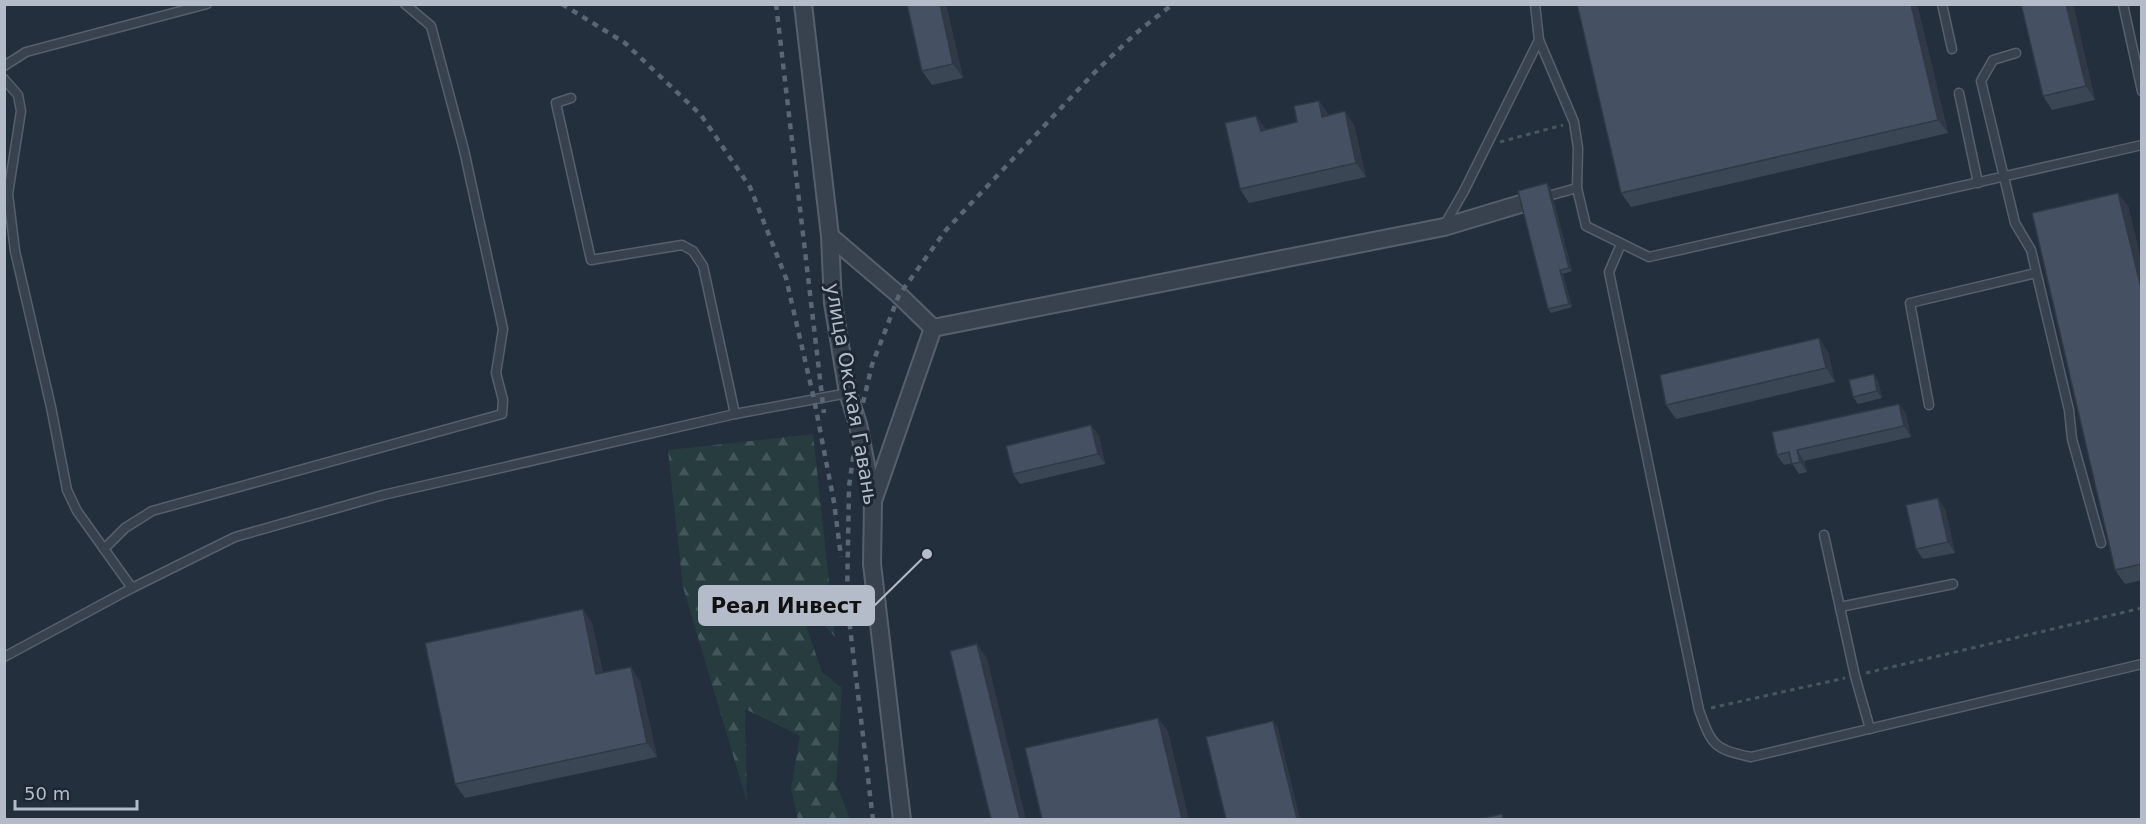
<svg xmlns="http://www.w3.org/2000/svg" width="2146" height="824" viewBox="0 0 2146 824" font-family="'DejaVu Sans',sans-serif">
  <defs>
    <pattern id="forest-firs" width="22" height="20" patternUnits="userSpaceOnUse" patternTransform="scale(1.5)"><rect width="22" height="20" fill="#263c3f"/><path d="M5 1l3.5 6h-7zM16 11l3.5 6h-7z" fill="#435659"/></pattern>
  </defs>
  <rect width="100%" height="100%" fill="#242f3e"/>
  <!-- forest -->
  <polygon fill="url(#forest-firs)" points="813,434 835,637 795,593 822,672 842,688 836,784 850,819 798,819 791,789 800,736 745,709 747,802 683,587 668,450"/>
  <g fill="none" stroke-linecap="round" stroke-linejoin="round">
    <!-- lane casing -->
    <g stroke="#565f6c" stroke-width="11">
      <g id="lane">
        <polyline points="1942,4 1952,49"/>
        <polyline points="2123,4 2142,91"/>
        <polyline points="1539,40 1574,122 1578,148 1577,188"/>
        <polyline points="2016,53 1993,60 1981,81 2015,223 2031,250 2069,410 2072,439 2101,543"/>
        <polyline points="4,66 26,52 207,4"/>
        <polyline points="4,79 18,95 21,111 8,194 15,251 51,407 67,490 77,511 132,588"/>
        <polyline points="1959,93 1978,183"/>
        <polyline points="571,98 556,103 591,260 682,245 693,251 703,266 735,414"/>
        <polyline points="1541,198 1577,188 1586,226 1649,257 2142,145"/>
        <polyline points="1445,224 1464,191 1539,40 1535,4"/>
        <path d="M1621,244l-12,28 90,438c13,36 15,39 52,47l391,-93"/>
        <polyline points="1929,405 1910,303 2036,273"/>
        <polyline points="1824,535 1855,676 1870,729"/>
        <polyline points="104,549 125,528 152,511 502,414 503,400 496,373 503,329 464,150 431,26 405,4"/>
        <polyline points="1840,607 1953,584"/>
        <polyline points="4,657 132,588 235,537 383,495 735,414 848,393"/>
      </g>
    </g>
    <!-- street casing -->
    <g stroke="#565f6c" stroke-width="20">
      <g id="street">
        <polyline points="803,4 830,236 833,303 848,393 858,424 873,501 872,564 902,820"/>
        <polyline points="830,236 899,295 933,328"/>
        <polyline points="873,501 933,328 1444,227 1527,202"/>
      </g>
    </g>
    <!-- path -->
    <g stroke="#44595c" stroke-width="3" stroke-dasharray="4.5 4.5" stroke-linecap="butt">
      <polyline points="1500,142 1563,125"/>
      <polyline points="1866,673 2142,608"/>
      <polyline points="1711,708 1845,678"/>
    </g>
    <!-- lane -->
    <use href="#lane" stroke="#38414e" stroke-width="8"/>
    <!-- street -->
    <use href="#street" stroke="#38414e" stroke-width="16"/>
    <!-- rail -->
    <g stroke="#5a6575" stroke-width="4.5" stroke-dasharray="6 6" stroke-linecap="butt">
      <polyline points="562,4 625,43 701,115 750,187 786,278 814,399 834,502 841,557"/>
      <polyline points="776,4 824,413"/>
      <polyline points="873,820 847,602 849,486 858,424 872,365 899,295 946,230 1094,73 1136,33 1173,4"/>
    </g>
  </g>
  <!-- wall -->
  <g fill="#3b4654">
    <polygon points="907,4 946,4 963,78 932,85 922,71"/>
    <polygon points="1917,4 1948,133 1631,207 1621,193"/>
    <polygon points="2021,4 2073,4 2095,100 2052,110 2043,96"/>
    <polygon points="1319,101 1329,115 1354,125 1366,177 1249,203 1240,189 1266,130 1297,122"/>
    <polygon points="1547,183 1550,187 1572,271 1563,274 1572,307 1551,313 1548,309"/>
    <polygon points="2128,206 2142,264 2142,580 2125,584 2115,570"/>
    <polygon points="1819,338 1828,352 1835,382 1676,419 1666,405"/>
    <polygon points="1878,381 1882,398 1858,404 1853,397"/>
    <polygon points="1899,404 1906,414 1911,437 1804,461 1807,472 1799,474 1792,463 1784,465 1777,455"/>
    <polygon points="1091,425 1099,436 1105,464 1020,484 1013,474"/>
    <polygon points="1945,509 1955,553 1923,559 1916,549"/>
    <polygon points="592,623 603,673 640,681 657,757 465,798 455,784"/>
  </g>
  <!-- shaded-wall -->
  <g fill="#303945">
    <polygon points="940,4 946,4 963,78 953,64"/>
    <polygon points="1911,4 1917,4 1948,133 1938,120"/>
    <polygon points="2066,4 2073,4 2095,100 2086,86"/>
    <polygon points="1319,101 1328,114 1332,130 1322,117"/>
    <polygon points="1345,111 1354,125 1366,177 1356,163"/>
    <polygon points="1256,116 1266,129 1261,131"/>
    <polygon points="1547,183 1550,187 1572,271 1569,268"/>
    <polygon points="2118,193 2128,206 2142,264 2142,292"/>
    <polygon points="1560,270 1563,274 1572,307 1569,304"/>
    <polygon points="1819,338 1828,352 1835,382 1826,368"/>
    <polygon points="1874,374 1878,381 1882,398 1877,391"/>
    <polygon points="1899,404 1906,414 1911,437 1904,426"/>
    <polygon points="1091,425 1099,436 1105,464 1098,454"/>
    <polygon points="1797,450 1804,461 1807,472 1800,462"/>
    <polygon points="1938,498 1945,509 1955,553 1948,542"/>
    <polygon points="583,609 592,623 606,688 596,674"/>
    <polygon points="977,644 987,658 1026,819 1020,819"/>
    <polygon points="631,667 640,681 657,757 647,743"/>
    <polygon points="1158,718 1168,731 1189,819 1182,819"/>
    <polygon points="1273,721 1278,728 1300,819 1297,819"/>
  </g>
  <!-- building -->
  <g fill="#455162" stroke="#303945" stroke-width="1.5">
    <polygon points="907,4 940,4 953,64 922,71"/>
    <polygon points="1577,4 1911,4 1938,120 1621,193"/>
    <polygon points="2021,4 2066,4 2086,86 2043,96"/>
    <polygon points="1319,101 1322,117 1345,111 1356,163 1240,189 1225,123 1256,116 1261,131 1297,122 1294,106"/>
    <polygon points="1547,183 1569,268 1560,270 1569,304 1548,309 1518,191"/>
    <polygon points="2118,193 2142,292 2142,564 2115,570 2032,213"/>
    <polygon points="1819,338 1826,368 1666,405 1660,375"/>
    <polygon points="1874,374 1877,391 1853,397 1849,380"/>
    <polygon points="1899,404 1904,426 1797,450 1800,462 1792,464 1789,452 1777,455 1772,432"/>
    <polygon points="1091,425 1098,454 1013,474 1006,446"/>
    <polygon points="1938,498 1948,542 1916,549 1906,505"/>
    <polygon points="583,609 596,674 631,667 647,743 455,784 425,643"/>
    <polygon points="977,644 1020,819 991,819 950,651"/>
    <polygon points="1158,718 1182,819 1042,819 1025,748"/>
    <polygon points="1273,721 1297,819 1226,819 1206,737"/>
    <polygon points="1502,814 1503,819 1479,819"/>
  </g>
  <g text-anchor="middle" stroke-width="6" stroke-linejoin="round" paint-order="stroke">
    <!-- street labels -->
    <g font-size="20" fill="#b4bcc9" stroke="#1d2633">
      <text transform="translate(852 394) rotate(80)" y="7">улица Окская Гавань</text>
    </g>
  </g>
  <!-- callouts -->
  <path fill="none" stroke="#b4bcc9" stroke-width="2" d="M927 554L874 606"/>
  <circle fill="#b4bcc9" stroke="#1d2633" stroke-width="2" cx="927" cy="554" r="6"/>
  <rect fill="#b4bcc9" stroke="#b4bcc9" stroke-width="2" x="699" y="586" width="175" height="39" rx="6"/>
  <g font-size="21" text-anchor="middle" font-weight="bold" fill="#111">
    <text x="786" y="613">Реал Инвест</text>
  </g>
  <!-- border -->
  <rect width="2146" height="824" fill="none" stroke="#b4bcc9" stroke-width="12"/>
  <!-- scale -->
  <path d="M15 800v9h122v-9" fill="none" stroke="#b4bcc9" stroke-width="3"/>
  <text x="24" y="800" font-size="18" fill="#b4bcc9" stroke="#1d2633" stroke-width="4.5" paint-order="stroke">50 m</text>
</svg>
